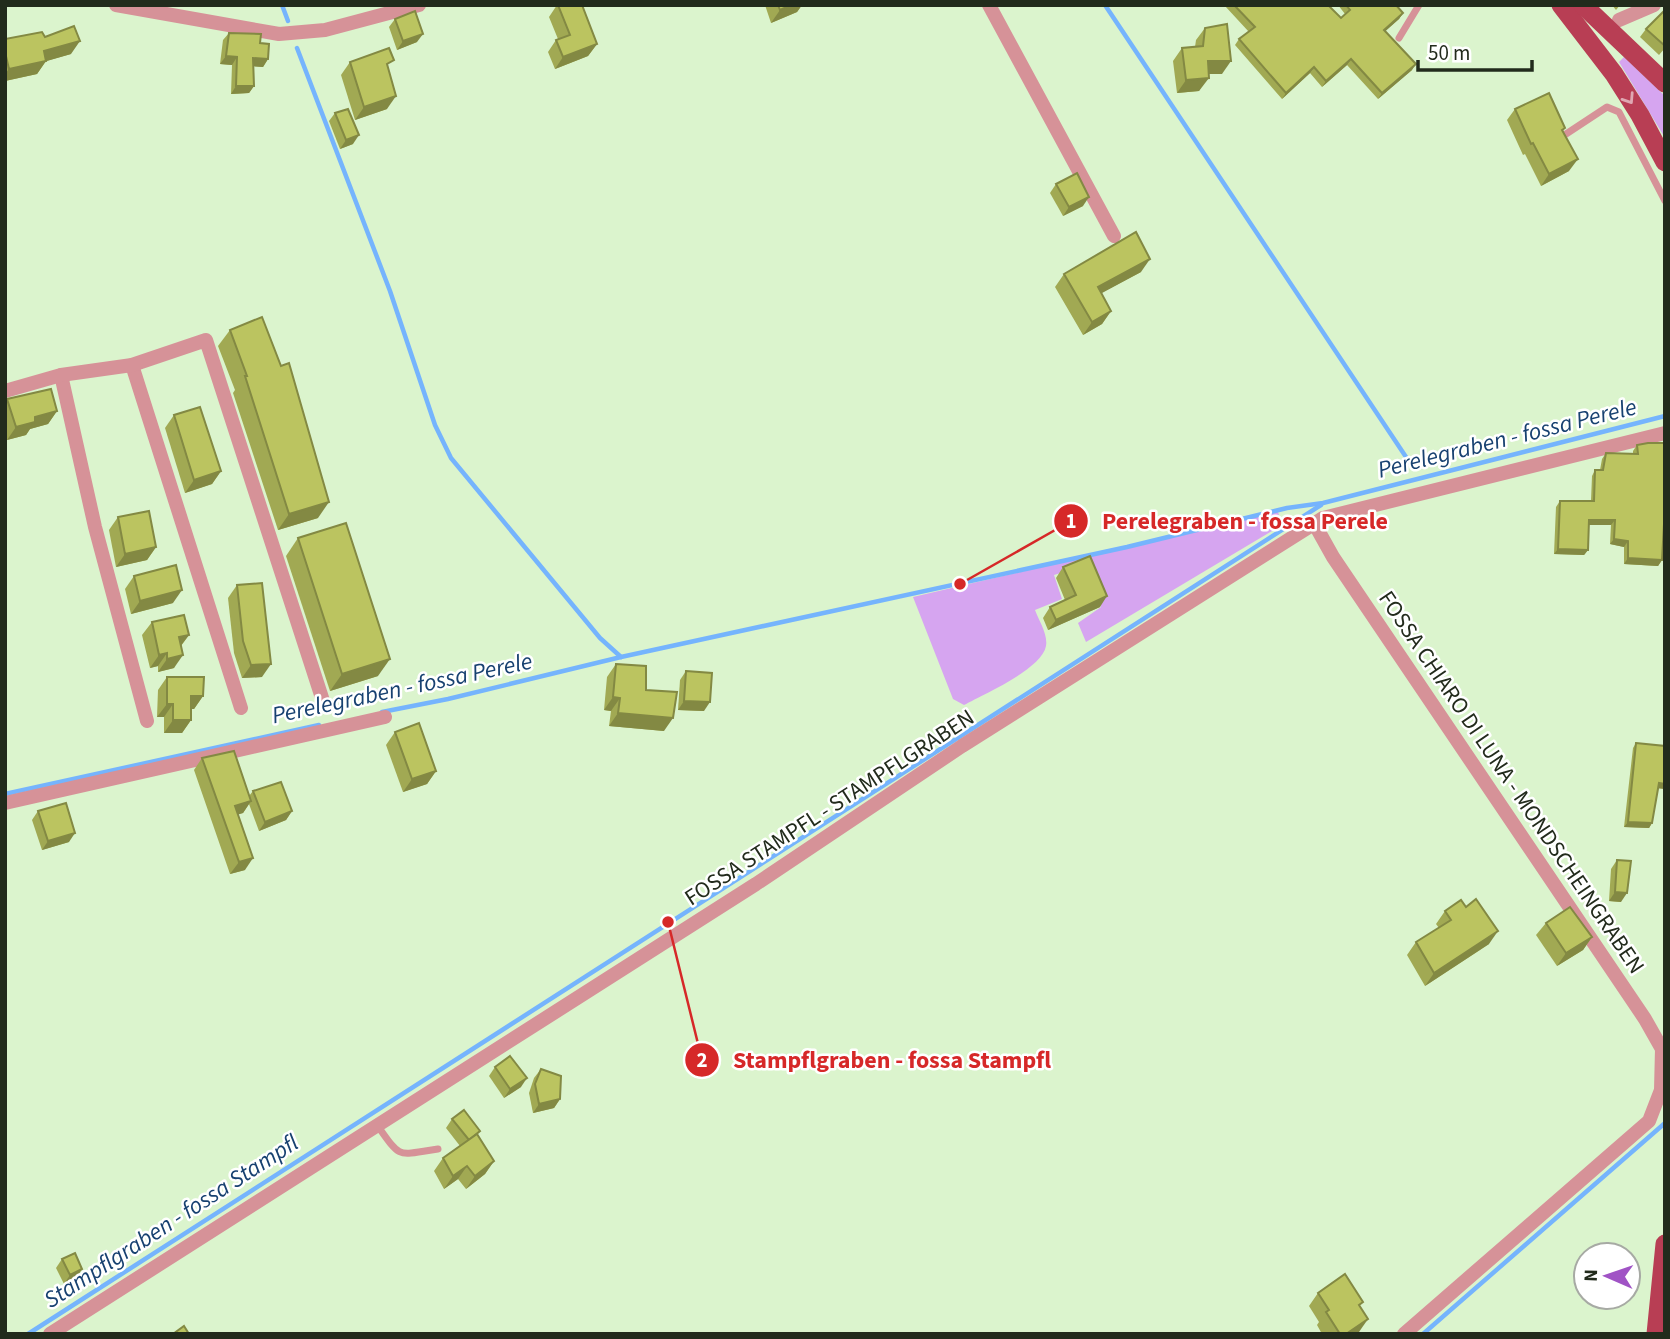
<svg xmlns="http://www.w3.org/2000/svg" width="1670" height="1339" viewBox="0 0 1670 1339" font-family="'Source Sans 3',sans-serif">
  <rect width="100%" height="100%" fill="#dbf4cd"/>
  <!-- green -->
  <g fill="#d6a5f0">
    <polygon points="1624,57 1665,96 1665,138 1619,62"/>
    <path d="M1278,512l4,13 -196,117 -8,-19 23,-16 -18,-41 -29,9 8,24 -27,11c4,11 13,24 11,36 -4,23 -62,48 -82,59l-11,-6 -40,-102z"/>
  </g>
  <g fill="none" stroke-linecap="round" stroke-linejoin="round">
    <!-- stream -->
    <g stroke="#75b4fd" stroke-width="4.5">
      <polyline points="282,5 288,21"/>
      <polyline points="1105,5 1410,463"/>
      <polyline points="297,48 390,291 435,425 451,458 600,638 621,657"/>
      <polyline points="382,712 448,699 621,657 1127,547 1287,508 1323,503 1665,416"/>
      <polyline points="5,794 319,725"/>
      <polyline points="28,1334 1321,505"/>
      <polyline points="1423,1334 1665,1123"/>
    </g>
    <!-- service -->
    <g stroke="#d69298" stroke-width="7">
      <polyline points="1399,38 1419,5"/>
      <polyline points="1563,136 1607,107 1619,112 1665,201"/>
      <path d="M377,1125c25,35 19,30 61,24"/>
    </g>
    <!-- minor -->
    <g stroke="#d69298" stroke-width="14">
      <polyline points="116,5 279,34 325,30 419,5"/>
      <polyline points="989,5 1114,236"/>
      <polyline points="1619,20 1654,5"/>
      <polyline points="132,365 241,708"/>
      <polyline points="61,375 95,527 147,721"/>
      <polyline points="5,391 61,375 132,365 206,340 324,704"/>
      <polyline points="1314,523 1333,557 1645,1019 1662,1049 1661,1090 1649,1121 1404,1334"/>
      <polyline points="5,803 385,717"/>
      <polyline points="50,1334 756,884 962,746 1323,518 1665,433"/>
    </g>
    <!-- primary -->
    <g stroke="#b83e54" stroke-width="19">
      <polyline points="1561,5 1614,74 1640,115 1665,162"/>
      <polyline points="1583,5 1665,83"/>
      <polyline points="1656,1334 1665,1244"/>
    </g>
  </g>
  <!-- wall -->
  <g fill="#a1a953">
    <polygon points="557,5 582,5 597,44 588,56 555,69 548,52 556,40 558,39 549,17"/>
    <polygon points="765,5 802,5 797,12 771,23"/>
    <polygon points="1225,5 1328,5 1341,18 1345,14 1338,5 1396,5 1403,13 1399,19 1385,31 1412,70 1378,99 1347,65 1322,87 1310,73 1282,99 1235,45 1239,39 1249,32 1225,6"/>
    <polygon points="1612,5 1620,5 1616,10"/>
    <polygon points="1665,10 1665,48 1659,55 1640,37 1646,29"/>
    <polygon points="395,19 417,42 397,50 389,27"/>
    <polygon points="1205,28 1222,74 1208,74 1199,91 1177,93 1173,61 1182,48 1195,47 1196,40"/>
    <polygon points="229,33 260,43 268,59 263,67 254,66 254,86 249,93 231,94 232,65 220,64 223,40"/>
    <polygon points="45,37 71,54 46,61 37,74 5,81 5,39"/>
    <polygon points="350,62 388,68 387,109 355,120 341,75"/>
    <polygon points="1515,109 1565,128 1563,131 1569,171 1541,186 1525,154 1523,155 1507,120"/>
    <polygon points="335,113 353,144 340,149 329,121"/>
    <polygon points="1056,184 1083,206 1063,216 1050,193"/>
    <polygon points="1141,272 1101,293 1111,311 1102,324 1083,335 1055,287 1064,274"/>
    <polygon points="230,330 318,518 278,530 233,393 235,390 218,346"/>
    <polygon points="7,399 57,411 48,424 30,429 26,435 7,440 5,436 5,402"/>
    <polygon points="174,415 221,471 212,484 185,493 165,428"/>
    <polygon points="1637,445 1662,560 1658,566 1624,564 1624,547 1610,544 1611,525 1589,525 1588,550 1584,555 1554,554 1556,507 1560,501 1591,501 1592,476 1595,470 1600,470 1602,459 1606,453 1633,454 1633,451"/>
    <polygon points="118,517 156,547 147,560 116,567 109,530"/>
    <polygon points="298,538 378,676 330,691 286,556"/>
    <polygon points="1063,567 1100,607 1048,630 1043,618 1050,607 1065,600 1056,578"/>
    <polygon points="134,576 173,603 131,614 125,589"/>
    <polygon points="237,585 262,677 242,678 234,653 228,598"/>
    <polygon points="152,622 189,635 181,646 174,668 158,672 158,666 150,668 142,635"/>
    <polygon points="616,664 646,690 664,731 609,726 611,711 604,710 607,677"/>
    <polygon points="686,671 704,711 678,710 680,680"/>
    <polygon points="167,677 203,696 194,709 191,709 191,720 182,733 164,733 164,717 157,717 158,690"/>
    <polygon points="395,732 436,771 427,784 403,792 386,745"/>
    <polygon points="1636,743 1665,789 1658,788 1652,823 1649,828 1624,827 1633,748"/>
    <polygon points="202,758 249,796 253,791 292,811 286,820 259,831 249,804 243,813 238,814 245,870 230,874 194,770"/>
    <polygon points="38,811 69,842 42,850 32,820"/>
    <polygon points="1617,860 1621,902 1609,901 1611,869"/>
    <polygon points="1445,911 1489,944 1425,986 1407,955 1416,942 1439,928 1436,924"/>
    <polygon points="1546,923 1592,937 1583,950 1557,966 1536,935"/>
    <polygon points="495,1067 521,1087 504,1098 489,1076"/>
    <polygon points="541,1069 560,1099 554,1108 533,1113 529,1093 534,1078"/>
    <polygon points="452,1119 480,1131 477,1134 494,1161 485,1174 466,1189 458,1179 444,1189 434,1171 443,1158 460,1146 446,1128"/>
    <polygon points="62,1259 82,1269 76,1278 64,1284 56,1268"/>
    <polygon points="1318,1293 1360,1307 1359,1332 1357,1334 1322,1334 1317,1325 1319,1322 1309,1306"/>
  </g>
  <!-- shaded-wall -->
  <g fill="#838943">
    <polygon points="791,5 802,5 797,12 771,23 780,10"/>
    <polygon points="1403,13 1399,19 1380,36 1384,30"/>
    <polygon points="423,34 417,42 397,50 403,41"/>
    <polygon points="80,41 71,54 40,63 46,61 37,74 5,81 5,74 9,69 44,51"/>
    <polygon points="597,44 588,56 555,69 563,57"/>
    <polygon points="226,56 237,57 232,65 220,64"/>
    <polygon points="253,58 268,59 263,67 248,66"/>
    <polygon points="1351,59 1347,65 1322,87 1326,81"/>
    <polygon points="1208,61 1231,61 1222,74 1199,74"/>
    <polygon points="1416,64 1412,70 1378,99 1382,93"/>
    <polygon points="1314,67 1310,73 1282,99 1286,93"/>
    <polygon points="1209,78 1199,91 1177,93 1186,80"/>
    <polygon points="236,86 254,86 249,93 231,94"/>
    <polygon points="396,96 387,109 355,120 364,107"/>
    <polygon points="359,135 353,144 340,149 346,140"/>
    <polygon points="1578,159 1569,171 1541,186 1549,174"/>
    <polygon points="1089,197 1083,206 1063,216 1069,207"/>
    <polygon points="1150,259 1141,272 1089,300 1098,287"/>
    <polygon points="1111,311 1102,324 1083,335 1092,322"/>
    <polygon points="57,411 48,424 30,429 26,435 7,440 16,427 35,417"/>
    <polygon points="221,471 212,484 185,493 194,480"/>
    <polygon points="329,502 318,518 278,530 289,514"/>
    <polygon points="1589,520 1615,520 1611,525 1585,525"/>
    <polygon points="1614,539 1628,541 1624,547 1610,544"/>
    <polygon points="156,547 147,560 116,567 125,554"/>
    <polygon points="1558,549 1588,550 1584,555 1554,554"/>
    <polygon points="1628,558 1662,560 1658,566 1624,564"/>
    <polygon points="182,590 173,603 131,614 140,601"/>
    <polygon points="1107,596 1100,607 1048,630 1056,620"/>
    <polygon points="189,635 179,648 179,637"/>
    <polygon points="167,653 158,666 150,668 159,655"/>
    <polygon points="183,655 174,668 158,672 167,659"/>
    <polygon points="390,659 378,676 330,691 342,674"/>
    <polygon points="271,664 262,677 242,678 251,665"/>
    <polygon points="191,696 203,696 194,709 182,709"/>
    <polygon points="613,697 620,698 611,711 604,710"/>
    <polygon points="684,701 710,702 704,711 678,710"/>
    <polygon points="167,704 173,704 164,717 157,717"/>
    <polygon points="618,713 673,718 664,731 609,726"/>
    <polygon points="173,720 191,720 182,733 164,733"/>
    <polygon points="436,771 427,784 403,792 412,779"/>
    <polygon points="1659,783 1665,784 1665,789 1656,788"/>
    <polygon points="251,801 243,813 227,818 235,806"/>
    <polygon points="292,811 286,820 259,831 265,822"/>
    <polygon points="1628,822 1652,823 1649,828 1624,827"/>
    <polygon points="75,833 69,842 42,850 48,841"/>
    <polygon points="253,858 245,870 230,874 239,862"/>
    <polygon points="1615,892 1627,893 1621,902 1609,901"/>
    <polygon points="1498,931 1489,944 1425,986 1434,973"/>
    <polygon points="1592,937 1583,950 1557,966 1566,953"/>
    <polygon points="527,1078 521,1087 504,1098 510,1089"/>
    <polygon points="560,1099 554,1108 533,1113 539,1104"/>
    <polygon points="494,1161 485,1174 466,1189 475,1176"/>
    <polygon points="467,1166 458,1179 444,1189 453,1176"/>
    <polygon points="82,1269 76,1278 64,1284 70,1275"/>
    <polygon points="1368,1319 1359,1332 1357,1334 1346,1334"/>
  </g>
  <!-- building -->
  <g fill="#bbc460" stroke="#838943" stroke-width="2">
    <polygon points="558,5 582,5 597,44 563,57 556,40 570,35"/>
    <polygon points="778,5 791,5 780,10"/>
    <polygon points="1234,5 1328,5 1341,18 1350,10 1346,5 1396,5 1403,13 1384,30 1416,64 1382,93 1351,59 1326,81 1314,67 1286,93 1239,39 1255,27"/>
    <polygon points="1665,10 1665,46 1646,29"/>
    <polygon points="415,11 423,34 403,41 395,19"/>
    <polygon points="1227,24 1231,61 1208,61 1209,78 1186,80 1182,48 1203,46 1205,28"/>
    <polygon points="74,26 80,41 44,51 46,61 9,69 5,52 5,39 42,32 45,37"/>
    <polygon points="229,33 261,34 260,43 269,44 268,59 253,58 254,86 236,86 237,57 226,56"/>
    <polygon points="389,48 394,60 387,64 396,96 364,107 350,62"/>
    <polygon points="1549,93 1565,128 1562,130 1578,159 1549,174 1533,143 1531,144 1515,109"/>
    <polygon points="348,109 359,135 346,140 335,113"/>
    <polygon points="1077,173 1089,197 1069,207 1056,184"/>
    <polygon points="1136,232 1150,259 1098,287 1111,311 1092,322 1064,274"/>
    <polygon points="262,317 281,366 289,363 329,502 289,514 245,376 247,376 230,330"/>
    <polygon points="51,389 57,411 35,417 35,422 16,427 7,399"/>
    <polygon points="200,407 221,471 194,480 174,415"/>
    <polygon points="1648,443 1665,443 1665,506 1662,560 1628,558 1628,541 1614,539 1615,520 1589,520 1588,550 1558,549 1560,501 1594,501 1595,470 1603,470 1606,453 1638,454 1637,445"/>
    <polygon points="149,511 156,547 125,554 118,517"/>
    <polygon points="346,523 390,659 342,674 298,538"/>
    <polygon points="1090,556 1107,596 1056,620 1050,607 1076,595 1063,567"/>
    <polygon points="176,565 182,590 140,601 134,576"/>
    <polygon points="262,583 271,664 251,665 243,641 237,585"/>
    <polygon points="184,615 189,635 179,637 183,655 167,659 167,653 159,655 152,622"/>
    <polygon points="616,664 646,666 646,690 677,692 673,718 618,713 620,698 613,697"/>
    <polygon points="686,671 712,673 710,702 684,701"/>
    <polygon points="167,677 204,677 203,696 191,696 191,720 173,720 173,704 167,704"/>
    <polygon points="419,723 436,771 412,779 395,732"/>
    <polygon points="1636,743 1665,746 1665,784 1659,783 1652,823 1628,822"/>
    <polygon points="234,751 251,801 235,806 253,858 239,862 202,758"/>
    <polygon points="281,782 292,811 265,822 253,791"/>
    <polygon points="66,803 75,833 48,841 38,811"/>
    <polygon points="1617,860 1631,861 1627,893 1615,892"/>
    <polygon points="1476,899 1498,931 1434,973 1416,942 1451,920 1445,911 1461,900 1466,907"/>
    <polygon points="1570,907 1592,937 1566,953 1546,923"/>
    <polygon points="510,1056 527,1078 510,1089 495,1067"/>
    <polygon points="541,1069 561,1076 560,1099 539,1104 535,1084"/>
    <polygon points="464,1110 480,1131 469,1140 452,1119"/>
    <polygon points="477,1134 494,1161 475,1176 467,1166 453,1176 443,1158"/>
    <polygon points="75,1253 82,1269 70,1275 62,1259"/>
    <polygon points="1345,1274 1363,1302 1359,1305 1368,1319 1346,1334 1340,1334 1326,1312 1329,1310 1318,1293"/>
    <polygon points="184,1326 189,1334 173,1334"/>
  </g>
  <!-- one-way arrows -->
  <defs><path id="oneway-chevron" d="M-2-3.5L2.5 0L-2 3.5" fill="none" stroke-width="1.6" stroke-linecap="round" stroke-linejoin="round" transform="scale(1.75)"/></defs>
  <use stroke="#dfa8b2" href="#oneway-chevron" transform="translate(1629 99) rotate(57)"/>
  <g text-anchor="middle" stroke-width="5" stroke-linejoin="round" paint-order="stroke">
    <!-- street labels -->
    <g font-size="23" fill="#222b1c" stroke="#fff">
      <text transform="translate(1512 782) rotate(56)" y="8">FOSSA CHIARO DI LUNA - MONDSCHEINGRABEN</text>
      <text transform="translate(829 807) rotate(-33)" y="8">FOSSA STAMPFL - STAMPFLGRABEN</text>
    </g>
    <!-- water labels -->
    <g font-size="24" font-style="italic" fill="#174170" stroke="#fff">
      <text transform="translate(1507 438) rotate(-14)" y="8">Perelegraben - fossa Perele</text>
      <text transform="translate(402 688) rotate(-12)" y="8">Perelegraben - fossa Perele</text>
      <text transform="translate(171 1221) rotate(-33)" y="8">Stampflgraben - fossa Stampfl</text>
    </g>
  </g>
  <!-- callouts -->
  <path fill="none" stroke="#d62828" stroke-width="2.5" d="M960 584L1071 521M668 922L702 1060"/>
  <g fill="#d62828" stroke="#fff" stroke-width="2.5">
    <circle cx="960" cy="584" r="7"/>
    <circle cx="668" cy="922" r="7"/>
    <circle cx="1071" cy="521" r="18"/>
    <circle cx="702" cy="1060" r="18"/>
  </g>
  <g font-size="21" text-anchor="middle" font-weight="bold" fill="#fff">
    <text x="1071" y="528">1</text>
    <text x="702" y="1067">2</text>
  </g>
  <g font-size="24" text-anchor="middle" font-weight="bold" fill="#d62828" stroke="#fff" stroke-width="5" stroke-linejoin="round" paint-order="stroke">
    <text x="1245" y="529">Perelegraben - fossa Perele</text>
    <text x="892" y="1068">Stampflgraben - fossa Stampfl</text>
  </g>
  <!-- border -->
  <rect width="1670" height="1339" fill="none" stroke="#222b1c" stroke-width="14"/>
  <!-- north arrow -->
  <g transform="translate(1607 1276) rotate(272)"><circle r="33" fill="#ffffff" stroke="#a7aaa4" stroke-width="2"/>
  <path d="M0-5L12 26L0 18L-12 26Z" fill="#a053c5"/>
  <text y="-10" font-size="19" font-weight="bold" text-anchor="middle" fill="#222b1c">N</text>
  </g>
  <!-- scale -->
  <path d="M1418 60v10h114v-10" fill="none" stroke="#222b1c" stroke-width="3.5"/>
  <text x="1428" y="60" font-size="21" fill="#222b1c" stroke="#ffffff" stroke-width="5" paint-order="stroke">50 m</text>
</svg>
